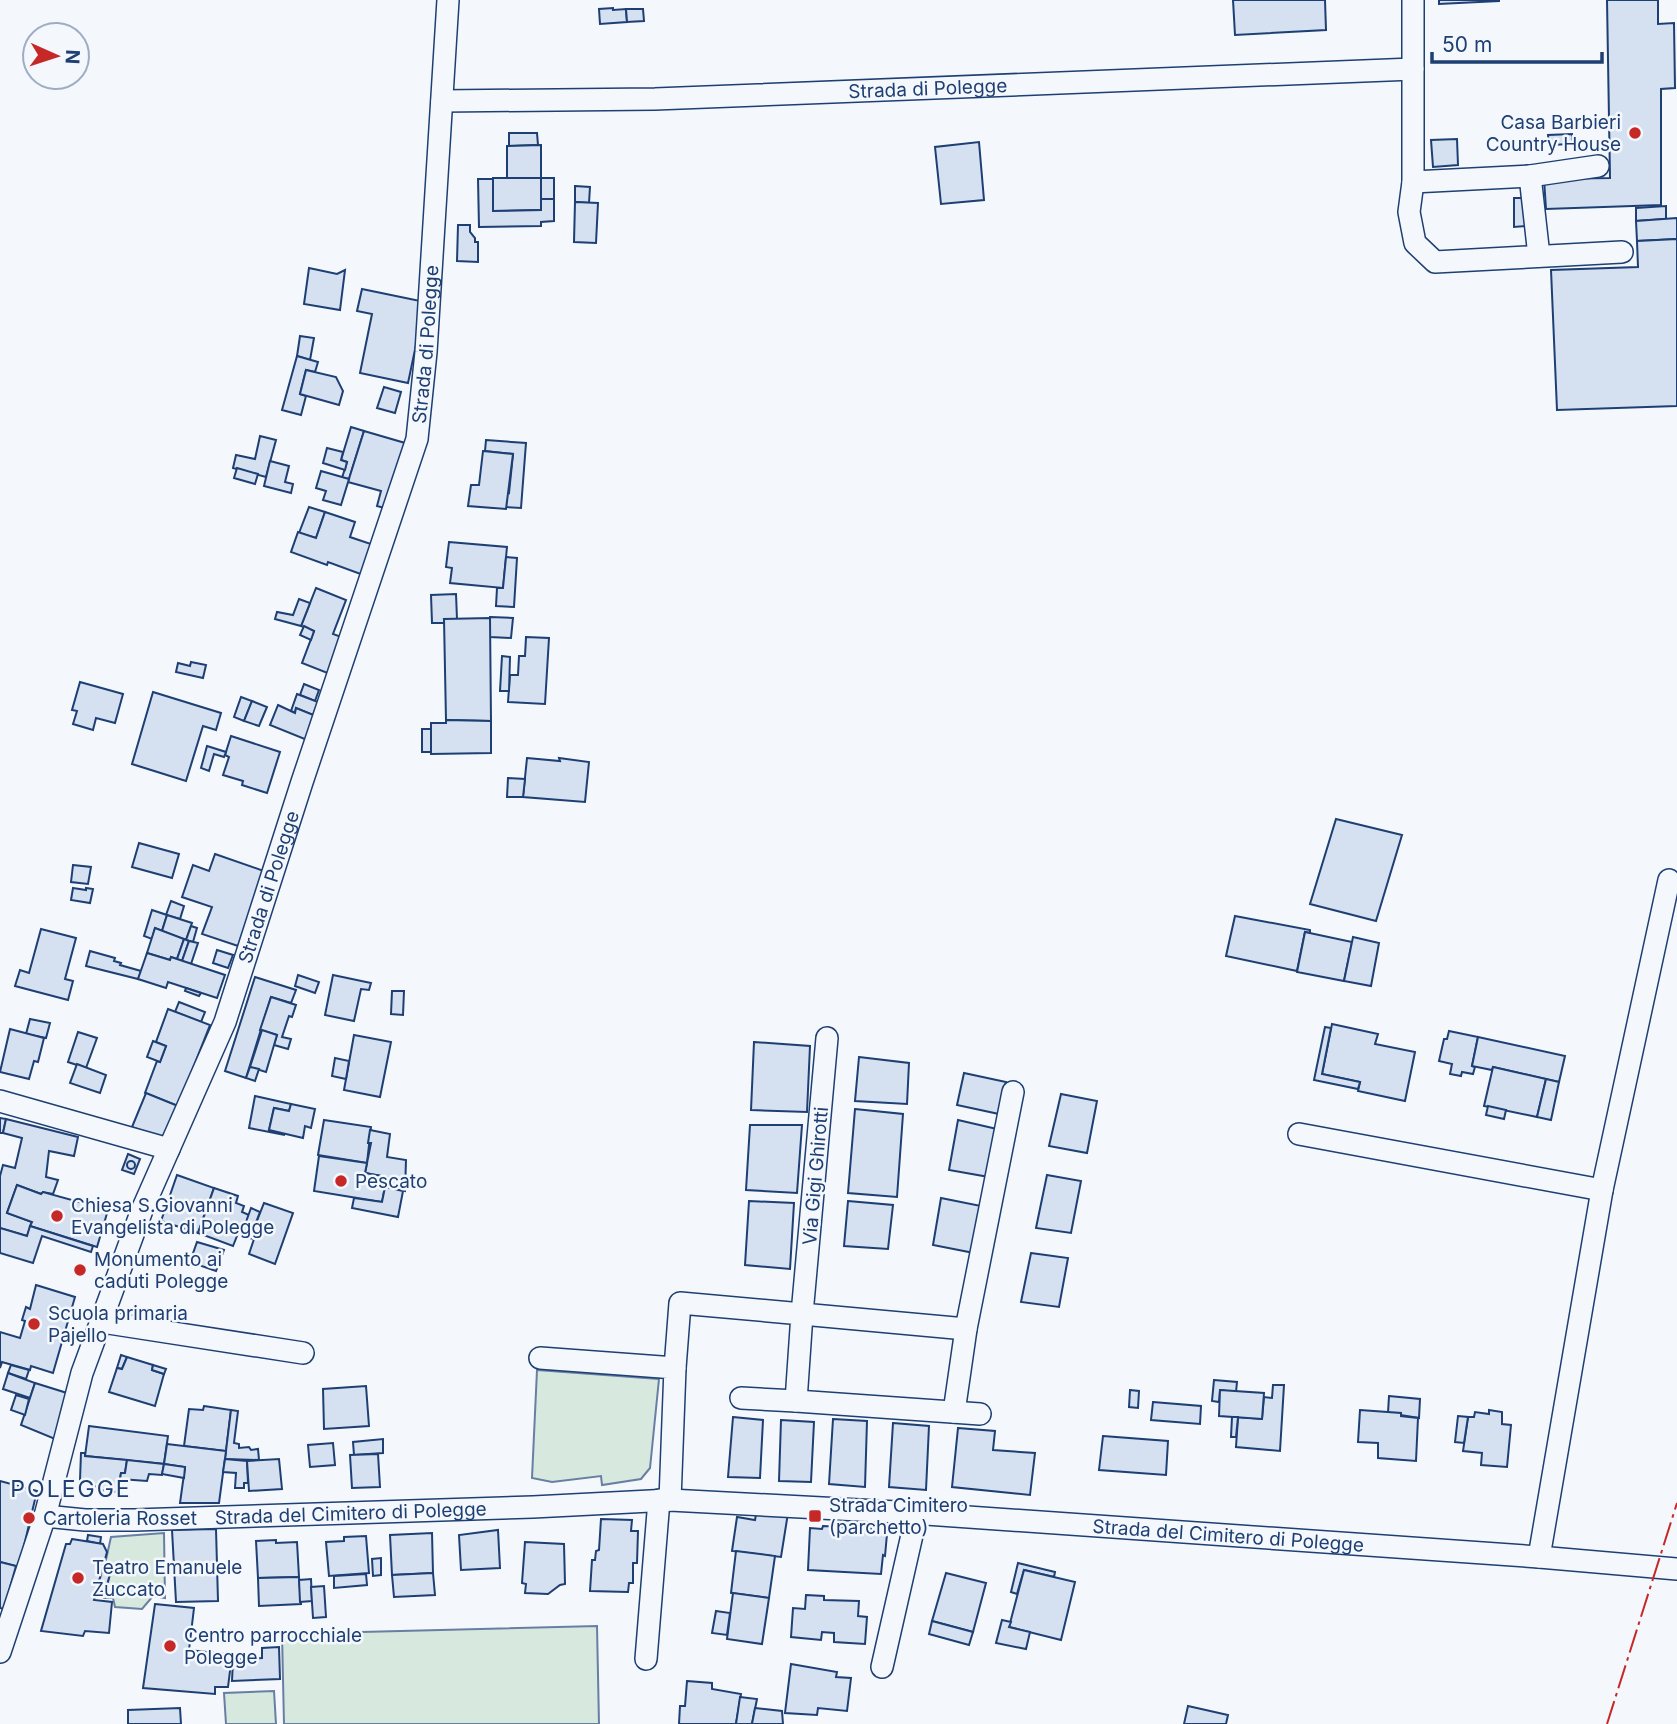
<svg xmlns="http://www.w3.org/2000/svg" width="1677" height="1724" viewBox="0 0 1677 1724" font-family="Inter,sans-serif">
  <rect width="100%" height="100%" fill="#f4f7fb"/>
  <!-- green -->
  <g fill="#d7e8df" stroke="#687fa3" stroke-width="2">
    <polygon points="537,1370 659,1379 650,1468 641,1479 602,1485 601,1476 552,1482 532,1478"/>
    <polygon points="164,1533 165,1598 153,1596 142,1609 115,1607 113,1598 104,1598 112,1566 105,1564 111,1537"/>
    <polygon points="597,1626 599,1724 284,1724 282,1634"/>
    <polygon points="274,1691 276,1724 226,1724 224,1693"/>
  </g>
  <!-- building -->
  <g fill="#d5e0f0" stroke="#1d3f73" stroke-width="2">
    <polygon points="1233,0 1325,0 1326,30 1235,35"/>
    <polygon points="1439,0 1499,0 1499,1 1439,4"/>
    <polygon points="1607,0 1658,0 1658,24 1674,23 1675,88 1661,89 1661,205 1546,209 1544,179 1610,178"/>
    <polygon points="613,8 613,10 626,9 627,22 600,24 599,9"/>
    <polygon points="626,9 643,9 644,21 627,22"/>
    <polygon points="509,133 537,133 538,145 509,146"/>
    <polygon points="1572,134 1572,144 1549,145 1548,135"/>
    <polygon points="1457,139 1458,165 1433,167 1431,140"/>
    <polygon points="979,142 984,200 941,204 935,147"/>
    <polygon points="541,145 541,178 507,178 507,146"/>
    <polygon points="493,178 541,178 541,210 493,211"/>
    <rect x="541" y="178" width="13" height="21"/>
    <polygon points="478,179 493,179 493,211 541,210 541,199 554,199 554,221 541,222 541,226 479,227"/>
    <polygon points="575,186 590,187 589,203 575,202"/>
    <polygon points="1514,198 1526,198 1527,226 1514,227"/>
    <polygon points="575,202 598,203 596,243 574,242"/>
    <polygon points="1666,206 1666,219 1636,221 1636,208"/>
    <polygon points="1677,218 1677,239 1637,241 1636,221"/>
    <polygon points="458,225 470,225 470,232 475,238 475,242 478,242 478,262 457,261"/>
    <polygon points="1677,239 1677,406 1557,410 1551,270 1638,267 1637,241"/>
    <polygon points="309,268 337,274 345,270 340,310 304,304"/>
    <polygon points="362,289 425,302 408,383 360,373 372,314 357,311"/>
    <polygon points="300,336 314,338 310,360 297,356"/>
    <polygon points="297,356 318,362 315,372 306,370 300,394 306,396 301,415 282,410"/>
    <polygon points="306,370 336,377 343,391 339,405 300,394"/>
    <polygon points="384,387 401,392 395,413 377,408"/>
    <polygon points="351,427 364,431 349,479 342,478 347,462 341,460"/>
    <polygon points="364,431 412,445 392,510 377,506 381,491 348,482"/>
    <polygon points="260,436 276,440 266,477 233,468 236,455 255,459"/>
    <polygon points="486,440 526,443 521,508 506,507 507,492 509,493 513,454 485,451"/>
    <polygon points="327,448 343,452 341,460 347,462 345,470 323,463"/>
    <polygon points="483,451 513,454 506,509 468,506 471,485 479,485"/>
    <polygon points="270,461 289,466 285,482 293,484 291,493 264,486"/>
    <polygon points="237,468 258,474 255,484 234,478"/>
    <polygon points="321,471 349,479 341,505 323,500 326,491 316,488"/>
    <polygon points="309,507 325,512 316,538 299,533"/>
    <polygon points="325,512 355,522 350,537 377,546 366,576 328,562 327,565 291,552 298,532 316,538"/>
    <polygon points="449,542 507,547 503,588 450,583 452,568 446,567"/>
    <polygon points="506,557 517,558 514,607 496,606 497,588 503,588"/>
    <polygon points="316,588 346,600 333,634 344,638 330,674 302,663 314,631 301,626"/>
    <polygon points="456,594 457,619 444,619 445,623 432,623 431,595"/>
    <polygon points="299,599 310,603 301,626 275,619 277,612 293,615"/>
    <polygon points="490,617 513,618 511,638 490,637"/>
    <polygon points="490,618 491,721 446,720 444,619"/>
    <polygon points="304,626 314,631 311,640 300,635"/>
    <polygon points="526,637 549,638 545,704 508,702 510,675 518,675 519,656 525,656"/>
    <polygon points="502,656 510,657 509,691 500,691"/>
    <polygon points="191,662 206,665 203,678 176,672 178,663 190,666"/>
    <polygon points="80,682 123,694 115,723 96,718 93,730 73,724 77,711 72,710"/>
    <polygon points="304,684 319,690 315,701 300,695"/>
    <polygon points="153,692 221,713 216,730 203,726 186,781 132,764"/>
    <polygon points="297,694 318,702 313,715 296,708 295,713 291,711"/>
    <polygon points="241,697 252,701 244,721 234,717"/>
    <polygon points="252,701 267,707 259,726 244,721"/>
    <polygon points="278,705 295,713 296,708 316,716 307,740 270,725"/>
    <polygon points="446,720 491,721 491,753 431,754 431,723 446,723"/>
    <rect x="422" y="729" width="9" height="23"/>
    <polygon points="231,736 280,752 267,793 242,785 243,781 223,775 229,757 225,755"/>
    <polygon points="207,746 226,752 224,757 214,754 209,771 201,768"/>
    <polygon points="527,758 560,761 559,758 589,762 585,802 523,797"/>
    <polygon points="508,778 525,779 523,797 507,797"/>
    <polygon points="1336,819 1402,835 1376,921 1310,904"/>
    <polygon points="139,843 179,854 172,878 132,867"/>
    <polygon points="215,854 264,871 238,946 202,934 212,907 182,897 193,865 209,871"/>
    <polygon points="73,865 91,867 88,884 71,882"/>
    <polygon points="73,888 86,890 86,888 93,889 90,903 71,900"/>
    <polygon points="171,901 184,906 180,919 166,915"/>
    <polygon points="152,910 167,915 162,931 155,928 152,939 144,936"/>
    <polygon points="167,915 192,923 186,940 162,931"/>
    <polygon points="1235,916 1310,930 1310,933 1305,932 1297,971 1226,956"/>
    <polygon points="191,926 197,928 193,942 186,940"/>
    <polygon points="155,928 184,939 177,959 171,957 170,960 147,953"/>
    <polygon points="41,929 76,938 65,979 73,981 68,1000 15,986 20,970 29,973"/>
    <polygon points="1305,932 1352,942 1344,981 1297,972"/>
    <polygon points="1353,937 1379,943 1371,986 1344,981"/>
    <polygon points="184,939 189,941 182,961 177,959"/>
    <polygon points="189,941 198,943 191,964 182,961"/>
    <polygon points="217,950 233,955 228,968 213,963"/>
    <polygon points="90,951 115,958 114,961 121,963 120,965 141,971 138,979 86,966"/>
    <polygon points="147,953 170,960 171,957 225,975 217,998 168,982 166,988 138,979"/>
    <polygon points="298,975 319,982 315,993 295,986"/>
    <polygon points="333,975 371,983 369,990 361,989 354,1021 325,1015"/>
    <polygon points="255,977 296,990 291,1003 271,997 246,1078 225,1071"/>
    <polygon points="186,988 201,993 199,996 185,991"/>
    <polygon points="392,991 404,991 403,1015 391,1014"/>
    <polygon points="271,997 296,1005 292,1017 289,1016 282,1037 291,1039 288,1049 274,1045 277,1035 260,1030"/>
    <polygon points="179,1002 205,1012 201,1022 175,1012"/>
    <polygon points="168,1009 210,1025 178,1106 145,1093 157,1061 160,1062 166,1046 156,1042"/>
    <polygon points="30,1019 50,1023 46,1038 26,1034"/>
    <polygon points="1332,1024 1378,1034 1375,1044 1415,1052 1405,1101 1358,1091 1360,1082 1322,1074"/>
    <polygon points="1325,1027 1331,1028 1322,1074 1360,1082 1358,1089 1314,1080"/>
    <polygon points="10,1029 44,1038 38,1062 34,1061 29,1079 0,1072"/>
    <polygon points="262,1030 277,1035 266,1072 250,1067"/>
    <polygon points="1449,1031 1478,1037 1472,1066 1475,1067 1473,1074 1462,1072 1461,1076 1450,1074 1452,1064 1439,1061 1444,1039 1447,1039"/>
    <polygon points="78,1032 97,1038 86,1068 68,1062"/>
    <polygon points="354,1035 391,1042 380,1097 344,1090"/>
    <polygon points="1478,1037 1565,1056 1559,1082 1493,1067 1492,1070 1472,1066"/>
    <polygon points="153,1041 166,1046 160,1062 147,1057"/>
    <polygon points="754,1042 810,1046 807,1112 751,1110"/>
    <polygon points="859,1057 909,1063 907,1104 855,1101"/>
    <polygon points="335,1058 349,1061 346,1079 332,1076"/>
    <polygon points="77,1064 106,1075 100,1093 70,1083"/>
    <polygon points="250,1067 259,1069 255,1081 246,1078"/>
    <polygon points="1493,1067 1546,1079 1537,1117 1484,1106"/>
    <polygon points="964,1073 1006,1082 999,1114 957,1105"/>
    <polygon points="1546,1079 1559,1082 1551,1120 1537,1117"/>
    <polygon points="146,1093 178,1106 165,1140 132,1127"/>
    <polygon points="1061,1094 1097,1101 1087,1153 1049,1146"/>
    <polygon points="255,1096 291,1104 289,1111 274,1108 269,1130 285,1135 249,1128"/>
    <polygon points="291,1104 315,1109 311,1128 305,1126 303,1138 269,1130 274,1108 289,1111"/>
    <polygon points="1488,1106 1506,1110 1504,1119 1486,1115"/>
    <polygon points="855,1109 903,1114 897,1197 848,1193"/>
    <polygon points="0,1118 6,1119 3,1133 0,1133"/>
    <polygon points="6,1119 78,1137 74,1156 49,1151 46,1177 58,1180 53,1194 43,1192 41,1194 17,1185 7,1213 32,1222 27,1236 0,1228 0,1176 3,1165 15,1168 22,1138 3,1133"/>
    <polygon points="324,1120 371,1127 367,1163 318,1155"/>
    <polygon points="958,1120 997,1129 989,1177 949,1170"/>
    <polygon points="750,1125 802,1125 797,1193 746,1190"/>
    <polygon points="370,1130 390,1134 387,1157 406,1160 405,1191 385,1187 387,1177 365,1173 371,1143 368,1143"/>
    <polygon points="128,1154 140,1159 134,1174 122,1170"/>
    <polygon points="319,1156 367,1163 365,1173 387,1177 382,1202 314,1191"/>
    <circle cx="131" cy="1165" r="4"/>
    <polygon points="177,1175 214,1188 198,1233 161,1221"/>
    <polygon points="1047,1175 1081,1181 1071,1233 1036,1228"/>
    <polygon points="17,1185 41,1194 43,1192 108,1210 97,1247 30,1226 32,1222 7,1213"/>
    <polygon points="385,1187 403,1191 398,1217 352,1208 354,1198 382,1202"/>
    <polygon points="214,1188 238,1196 236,1203 244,1206 242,1212 249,1215 242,1233 239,1231 233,1246 198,1233"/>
    <polygon points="941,1198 981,1206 974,1253 933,1245"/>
    <polygon points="749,1201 794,1203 790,1269 745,1265"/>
    <polygon points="848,1201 893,1205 888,1249 844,1246"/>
    <polygon points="264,1203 293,1213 275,1264 249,1254 254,1239 250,1238"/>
    <polygon points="251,1208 260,1212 250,1238 237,1234 239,1231 242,1233"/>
    <polygon points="30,1226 93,1246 91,1252 42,1236 33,1263 0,1253 0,1228 27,1236"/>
    <polygon points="197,1242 224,1250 216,1271 190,1262"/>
    <polygon points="1031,1253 1068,1258 1059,1307 1021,1302"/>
    <polygon points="36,1285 75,1297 53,1373 31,1366 30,1370 2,1362 0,1368 0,1332 20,1338 25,1321 22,1320 26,1307 30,1309"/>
    <polygon points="121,1355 127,1357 122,1369 117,1368"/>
    <polygon points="127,1357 153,1365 152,1370 164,1374 155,1406 109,1392 117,1368 122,1369"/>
    <polygon points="11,1365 29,1370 26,1379 8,1373"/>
    <polygon points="153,1365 166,1369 164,1374 152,1370"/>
    <polygon points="8,1373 35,1383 30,1398 3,1389"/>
    <polygon points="1214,1380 1237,1382 1236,1392 1220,1390 1219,1402 1212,1401"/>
    <polygon points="35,1383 67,1393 62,1408 65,1409 55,1439 21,1425"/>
    <polygon points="1273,1385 1284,1385 1280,1451 1236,1447 1238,1417 1262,1419 1264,1397 1272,1398"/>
    <polygon points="366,1386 369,1426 324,1429 323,1389"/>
    <polygon points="1130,1390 1139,1391 1138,1408 1129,1407"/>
    <polygon points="1220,1390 1264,1393 1262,1419 1219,1416"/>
    <polygon points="16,1395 29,1399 25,1415 11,1410"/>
    <polygon points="1389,1396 1420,1399 1419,1418 1388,1413"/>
    <polygon points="1153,1402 1201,1406 1200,1424 1151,1420"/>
    <polygon points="204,1406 231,1410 226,1451 184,1446 189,1409 203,1410"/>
    <polygon points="231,1410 238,1411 234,1443 239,1444 239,1448 249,1447 251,1450 258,1449 259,1460 225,1459"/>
    <polygon points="1360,1410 1401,1413 1401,1416 1418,1418 1416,1461 1378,1458 1378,1443 1358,1442"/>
    <polygon points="1489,1410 1502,1412 1502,1424 1511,1425 1507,1467 1481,1465 1482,1453 1463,1451 1468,1417 1474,1417 1475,1412 1489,1414"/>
    <polygon points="1458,1416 1468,1417 1464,1443 1455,1442"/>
    <polygon points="733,1417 763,1420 760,1478 728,1477"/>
    <polygon points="1232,1417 1238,1417 1236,1437 1231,1437"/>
    <polygon points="833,1419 867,1421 865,1487 829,1484"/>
    <polygon points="781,1420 814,1422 811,1482 779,1481"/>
    <polygon points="893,1423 929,1426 926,1490 889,1487"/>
    <polygon points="89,1426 168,1436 164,1464 85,1456"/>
    <polygon points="958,1428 995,1431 993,1450 1035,1453 1030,1495 952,1487"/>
    <polygon points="1103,1436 1168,1441 1166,1475 1099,1470"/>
    <polygon points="383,1439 383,1453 354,1455 353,1442"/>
    <polygon points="333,1443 335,1465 310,1467 308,1445"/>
    <polygon points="167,1444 226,1451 219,1503 180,1503 185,1467 164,1464"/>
    <polygon points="81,1453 85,1453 85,1456 127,1460 125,1473 121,1473 118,1492 98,1490 97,1487 80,1480"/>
    <polygon points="378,1454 380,1487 352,1488 350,1455"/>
    <polygon points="225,1459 247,1461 248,1483 244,1483 244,1488 235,1488 236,1473 223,1472"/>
    <polygon points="279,1459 282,1489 249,1491 247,1461"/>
    <polygon points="127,1460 164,1464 162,1475 149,1474 147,1481 120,1479 121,1473 125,1473"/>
    <polygon points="164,1464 185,1467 184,1478 162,1474"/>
    <polygon points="0,1481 37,1491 19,1567 0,1562"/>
    <polygon points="757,1509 788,1513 781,1557 732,1551 737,1517 755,1520"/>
    <polygon points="601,1519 632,1520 631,1531 638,1531 637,1563 633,1563 633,1583 629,1583 628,1592 590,1591 592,1560 595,1560 596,1551 599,1550"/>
    <polygon points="823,1526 876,1529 876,1533 887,1534 885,1556 883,1555 881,1574 808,1570 810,1528 822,1529"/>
    <polygon points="216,1529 218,1601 176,1602 172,1530"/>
    <polygon points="498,1530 500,1568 461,1570 459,1535"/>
    <polygon points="432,1533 433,1573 392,1575 390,1535"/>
    <polygon points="88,1535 101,1537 100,1544 87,1541"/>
    <polygon points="366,1536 369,1573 329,1576 326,1542 344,1541 344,1537"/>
    <polygon points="72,1539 103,1544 107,1552 94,1600 112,1602 109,1633 85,1631 83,1636 41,1631 66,1544 70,1544"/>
    <polygon points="276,1540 276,1543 297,1542 299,1577 258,1578 256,1541"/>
    <polygon points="525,1542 564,1544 565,1584 560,1585 548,1594 525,1593 526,1584 522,1583"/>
    <polygon points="736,1551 775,1556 769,1598 731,1593"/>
    <polygon points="381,1558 381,1575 373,1576 372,1559"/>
    <polygon points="0,1562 16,1566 4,1609 0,1608"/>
    <polygon points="1018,1563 1055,1572 1054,1577 1024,1570 1017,1594 1011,1592"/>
    <polygon points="104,1565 112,1567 105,1592 96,1591"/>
    <polygon points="1024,1570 1075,1582 1061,1640 1009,1627"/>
    <polygon points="433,1573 435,1595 394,1597 392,1575"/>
    <polygon points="946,1573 986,1583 973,1632 932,1621"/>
    <polygon points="366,1574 367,1585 334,1588 334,1576"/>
    <polygon points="299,1577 301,1604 259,1606 258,1578"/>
    <polygon points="311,1579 312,1601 300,1602 299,1580"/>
    <polygon points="324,1586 326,1617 313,1618 311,1587"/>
    <polygon points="733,1593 769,1598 762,1644 727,1639"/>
    <polygon points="806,1595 824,1596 824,1600 859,1601 858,1616 867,1617 865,1644 834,1642 834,1633 822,1632 821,1640 791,1637 793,1608 805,1609"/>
    <polygon points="155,1604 194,1608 189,1650 232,1655 228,1687 215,1687 215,1694 143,1688"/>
    <polygon points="716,1611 730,1613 727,1635 712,1633"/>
    <polygon points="1002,1620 1011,1622 1009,1627 1030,1632 1026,1649 996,1643"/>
    <polygon points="932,1621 973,1632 969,1645 929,1634"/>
    <polygon points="279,1647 280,1679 232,1681 233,1660 262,1658 262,1648"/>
    <polygon points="791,1664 837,1672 836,1677 851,1678 847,1711 818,1708 817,1715 785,1713"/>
    <polygon points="687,1681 712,1683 712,1689 741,1694 736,1724 679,1724 680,1706 685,1706"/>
    <polygon points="740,1697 757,1699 752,1724 736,1724"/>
    <polygon points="1188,1706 1228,1715 1226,1724 1184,1724"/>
    <polygon points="180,1708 181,1724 128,1724 128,1710"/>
    <polygon points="755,1708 782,1711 783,1724 752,1724"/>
  </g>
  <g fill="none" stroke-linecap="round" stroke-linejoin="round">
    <!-- minor casing -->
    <g stroke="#1d3f73" stroke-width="24">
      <g id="minor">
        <polyline points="1413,69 1413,182 1409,212 1415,243 1435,262 1622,252"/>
        <path id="s1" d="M442,101l213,-2 758,-30v-69"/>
        <polyline points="1530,176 1539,256"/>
        <polyline points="1413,182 1530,176 1598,166"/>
        <polyline points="827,1038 802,1314 966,1329 1013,1092"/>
        <polyline points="0,1101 169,1149"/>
        <polyline points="1299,1134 1602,1190"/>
        <polyline points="102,1322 303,1353"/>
        <polyline points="540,1358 675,1368 670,1500"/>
        <polyline points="675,1368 680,1303 802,1314 796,1401 741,1398"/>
        <polyline points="796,1401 980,1414"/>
        <polyline points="954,1412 966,1329"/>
        <path id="s2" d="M45,1516l40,4h50l398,-13 137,-7 227,12 642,45 138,12"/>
        <polyline points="1539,1557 1602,1190 1669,880"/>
        <path id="s3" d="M0,1652l45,-136 37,-143 60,-163 83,-188 77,-240 115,-343 9,-87 22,-352"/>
        <polyline points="646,1659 659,1500"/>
        <polyline points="882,1667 917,1513"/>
      </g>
    </g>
    <!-- minor -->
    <use href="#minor" stroke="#f4f7fb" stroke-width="21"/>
    <!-- power -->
    <polyline stroke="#c62828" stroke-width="2" stroke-dasharray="24 5 3.5 5" stroke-linecap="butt" points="1607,1724 1677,1503"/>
  </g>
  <!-- markers -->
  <g fill="#c62828" stroke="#f4f7fb" stroke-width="2.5">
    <circle cx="1635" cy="133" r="7"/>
    <circle cx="341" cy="1181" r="7"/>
    <circle cx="57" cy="1216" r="7"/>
    <circle cx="80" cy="1270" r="7"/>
    <circle cx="34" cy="1324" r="7"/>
    <rect x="808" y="1509" width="14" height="14" rx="3.5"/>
    <circle cx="29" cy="1518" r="7"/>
    <circle cx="78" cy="1578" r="7"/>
    <circle cx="170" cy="1646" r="7"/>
  </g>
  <g text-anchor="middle" stroke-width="5" stroke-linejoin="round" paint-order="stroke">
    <!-- street labels -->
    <g font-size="19" fill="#1d3f73" stroke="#f4f7fb">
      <text dy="7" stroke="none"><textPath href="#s1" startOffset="486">Strada di Polegge</textPath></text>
      <text dy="7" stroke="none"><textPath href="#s3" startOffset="1379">Strada di Polegge</textPath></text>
      <text dy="7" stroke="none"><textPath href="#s3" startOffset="812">Strada di Polegge</textPath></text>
      <text transform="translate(815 1176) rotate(-85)" y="7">Via Gigi Ghirotti</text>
      <text dy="7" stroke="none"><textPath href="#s2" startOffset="306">Strada del Cimitero di Polegge</textPath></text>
      <text dy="7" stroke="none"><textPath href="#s2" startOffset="1185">Strada del Cimitero di Polegge</textPath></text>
    </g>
    <!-- poi labels -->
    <g font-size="19" fill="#1d3f73" stroke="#f4f7fb" text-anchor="start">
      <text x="1621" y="129" text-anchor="end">Casa Barbieri<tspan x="1621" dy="22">Country House</tspan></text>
      <text x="355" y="1188">Pescato</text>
      <text x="71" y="1212">Chiesa S.Giovanni<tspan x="71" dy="22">Evangelista di Polegge</tspan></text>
      <text x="94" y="1266">Monumento ai<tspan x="94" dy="22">caduti Polegge</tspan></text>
      <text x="48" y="1320">Scuola primaria<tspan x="48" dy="22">Pajello</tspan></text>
      <text x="829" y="1512">Strada Cimitero<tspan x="829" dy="22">(parchetto)</tspan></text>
      <text x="43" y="1525">Cartoleria Rosset</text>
      <text x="92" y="1574">Teatro Emanuele<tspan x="92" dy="22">Zuccato</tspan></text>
      <text x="184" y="1642">Centro parrocchiale<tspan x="184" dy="22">Polegge</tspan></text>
    </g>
    <!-- quarter labels -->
    <g font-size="23" letter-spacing="2" fill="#1d3f73" stroke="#f4f7fb">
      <text x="71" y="1497">POLEGGE</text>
    </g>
  </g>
  <!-- north arrow -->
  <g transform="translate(56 56) rotate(93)"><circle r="33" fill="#f4f7fb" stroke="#9eadc5" stroke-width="2"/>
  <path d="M0-5L12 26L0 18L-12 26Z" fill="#c62828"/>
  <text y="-10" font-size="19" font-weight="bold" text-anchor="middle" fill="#1d3f73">N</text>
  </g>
  <!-- scale -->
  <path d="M1432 52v10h170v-10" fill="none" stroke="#1d3f73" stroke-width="3.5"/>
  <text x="1442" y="52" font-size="21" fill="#1d3f73" stroke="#f4f7fb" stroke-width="5" paint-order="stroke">50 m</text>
</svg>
